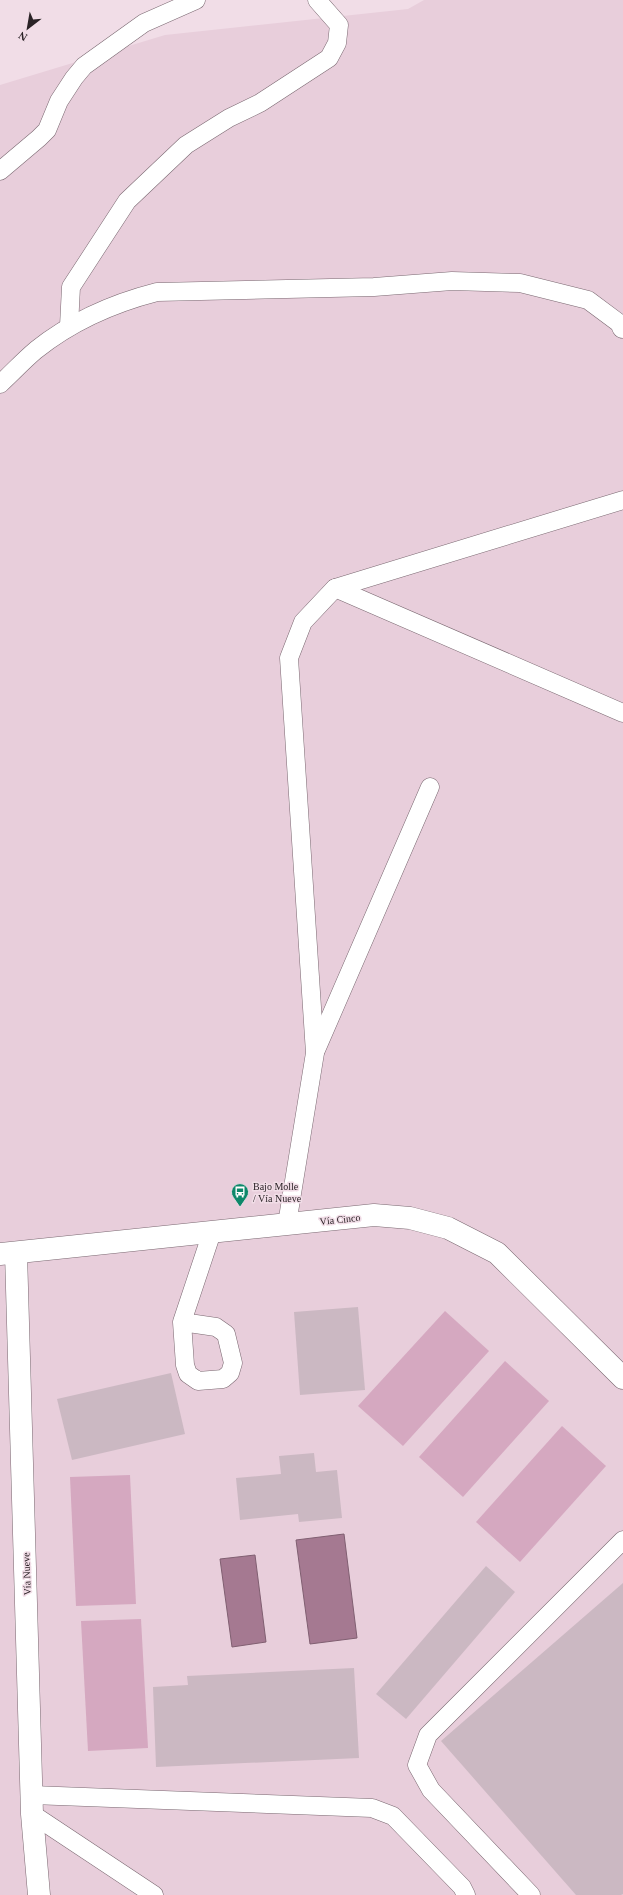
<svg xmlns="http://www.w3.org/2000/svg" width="623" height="1895" viewBox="0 0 623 1895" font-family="Georgia,serif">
  <rect width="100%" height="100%" fill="#f1dde7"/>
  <!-- built -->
  <polygon fill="#e8cedb" points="424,0 623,0 623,1895 0,1895 0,85 165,35 408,9"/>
  <!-- green -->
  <g fill="#d5a8c0">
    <polygon points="445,1311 489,1351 403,1446 358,1406"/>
    <polygon points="505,1361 549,1401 463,1497 419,1457"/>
    <polygon points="562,1426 606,1466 520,1562 476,1522"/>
    <polygon points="130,1475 136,1604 76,1606 70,1477"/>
    <polygon points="141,1619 148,1748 88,1751 81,1621"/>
  </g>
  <!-- water -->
  <g fill="#a57991" stroke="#805f71">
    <polygon points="344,1534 357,1638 310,1644 296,1540"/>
    <polygon points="255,1555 266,1642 232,1647 220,1559"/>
  </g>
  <!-- building -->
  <g fill="#cbb8c2">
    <polygon points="358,1307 365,1390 300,1395 294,1312"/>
    <polygon points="171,1373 185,1434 72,1460 57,1399"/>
    <polygon points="314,1453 316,1472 337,1470 342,1518 299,1522 298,1514 240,1520 236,1478 281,1474 279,1456"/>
    <polygon points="486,1566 515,1592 406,1719 376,1694"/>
    <polygon points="623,1583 623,1894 621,1895 576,1895 441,1741"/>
    <polygon points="354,1668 359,1758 156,1767 153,1687 188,1685 187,1676"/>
  </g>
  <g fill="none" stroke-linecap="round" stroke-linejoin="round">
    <!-- lane casing -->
    <g stroke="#7a6871" stroke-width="19">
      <g id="lane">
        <polyline points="0,171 39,138 47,130 59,101 74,78 84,66 144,23 196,0"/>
        <polyline points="69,326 71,287 127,201 186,145 229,118 260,103 329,58 337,43 339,25 317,0"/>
        <path d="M0,384c12,-11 23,-23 36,-34 35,-28 78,-47 121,-58l217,-5 78,-6 68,2 68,17 35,26"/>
        <polyline points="335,588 623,713"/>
        <polyline points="316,1050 430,787"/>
        <polyline points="287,1224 315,1053 289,658 303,622 335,588 623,500"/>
        <polyline points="182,1322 216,1327 226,1334 233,1363 230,1373 223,1379 198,1381 188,1374 185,1365 182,1322 212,1232"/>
        <polyline points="32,1795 372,1808 393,1816 462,1887 466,1895"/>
        <polyline points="32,1814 154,1895"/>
        <polyline points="531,1895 431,1790 417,1765 428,1735 623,1540"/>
      </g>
    </g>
    <!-- street casing -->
    <g stroke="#7a6871" stroke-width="23">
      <g id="street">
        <polyline points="623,326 623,327"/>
        <polyline points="16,1253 32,1814 39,1895"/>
        <polyline points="0,1254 374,1215 410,1218 448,1228 497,1253 623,1378"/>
      </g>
    </g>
    <!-- lane -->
    <use href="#lane" stroke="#fff" stroke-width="18"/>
    <!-- street -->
    <use href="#street" stroke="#fff" stroke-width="22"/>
  </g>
  <!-- icons -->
  <defs>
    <g id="bus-pin" transform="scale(0.9)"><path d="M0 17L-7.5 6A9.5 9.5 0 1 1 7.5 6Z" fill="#0d886a" stroke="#f1dde7"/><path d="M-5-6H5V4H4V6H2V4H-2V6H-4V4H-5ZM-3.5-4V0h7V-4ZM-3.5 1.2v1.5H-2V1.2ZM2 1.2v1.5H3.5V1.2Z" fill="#fff"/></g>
  </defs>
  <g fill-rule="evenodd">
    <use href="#bus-pin" x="240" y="1192"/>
  </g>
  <g text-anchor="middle" stroke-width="3" stroke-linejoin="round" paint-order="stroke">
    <!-- poi labels -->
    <g font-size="10" fill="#2a2226" stroke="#f1dde7" text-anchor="start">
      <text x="253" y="1190">Bajo Molle<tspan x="253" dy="12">/ Vía Nueve</tspan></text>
    </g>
    <!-- street labels -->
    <g font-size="10" fill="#2a2226" stroke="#f1dde7">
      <text transform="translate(340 1219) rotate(-6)" y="4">Vía Cinco</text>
      <text transform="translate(26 1574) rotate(-92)" y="4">Vía Nueve</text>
    </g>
  </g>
  <!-- north arrow -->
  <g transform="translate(28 28) rotate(211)" stroke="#f1dde7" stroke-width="3" paint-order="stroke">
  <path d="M0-3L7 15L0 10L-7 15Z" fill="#2a2226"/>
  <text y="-6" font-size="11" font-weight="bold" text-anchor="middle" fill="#2a2226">N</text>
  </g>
</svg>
